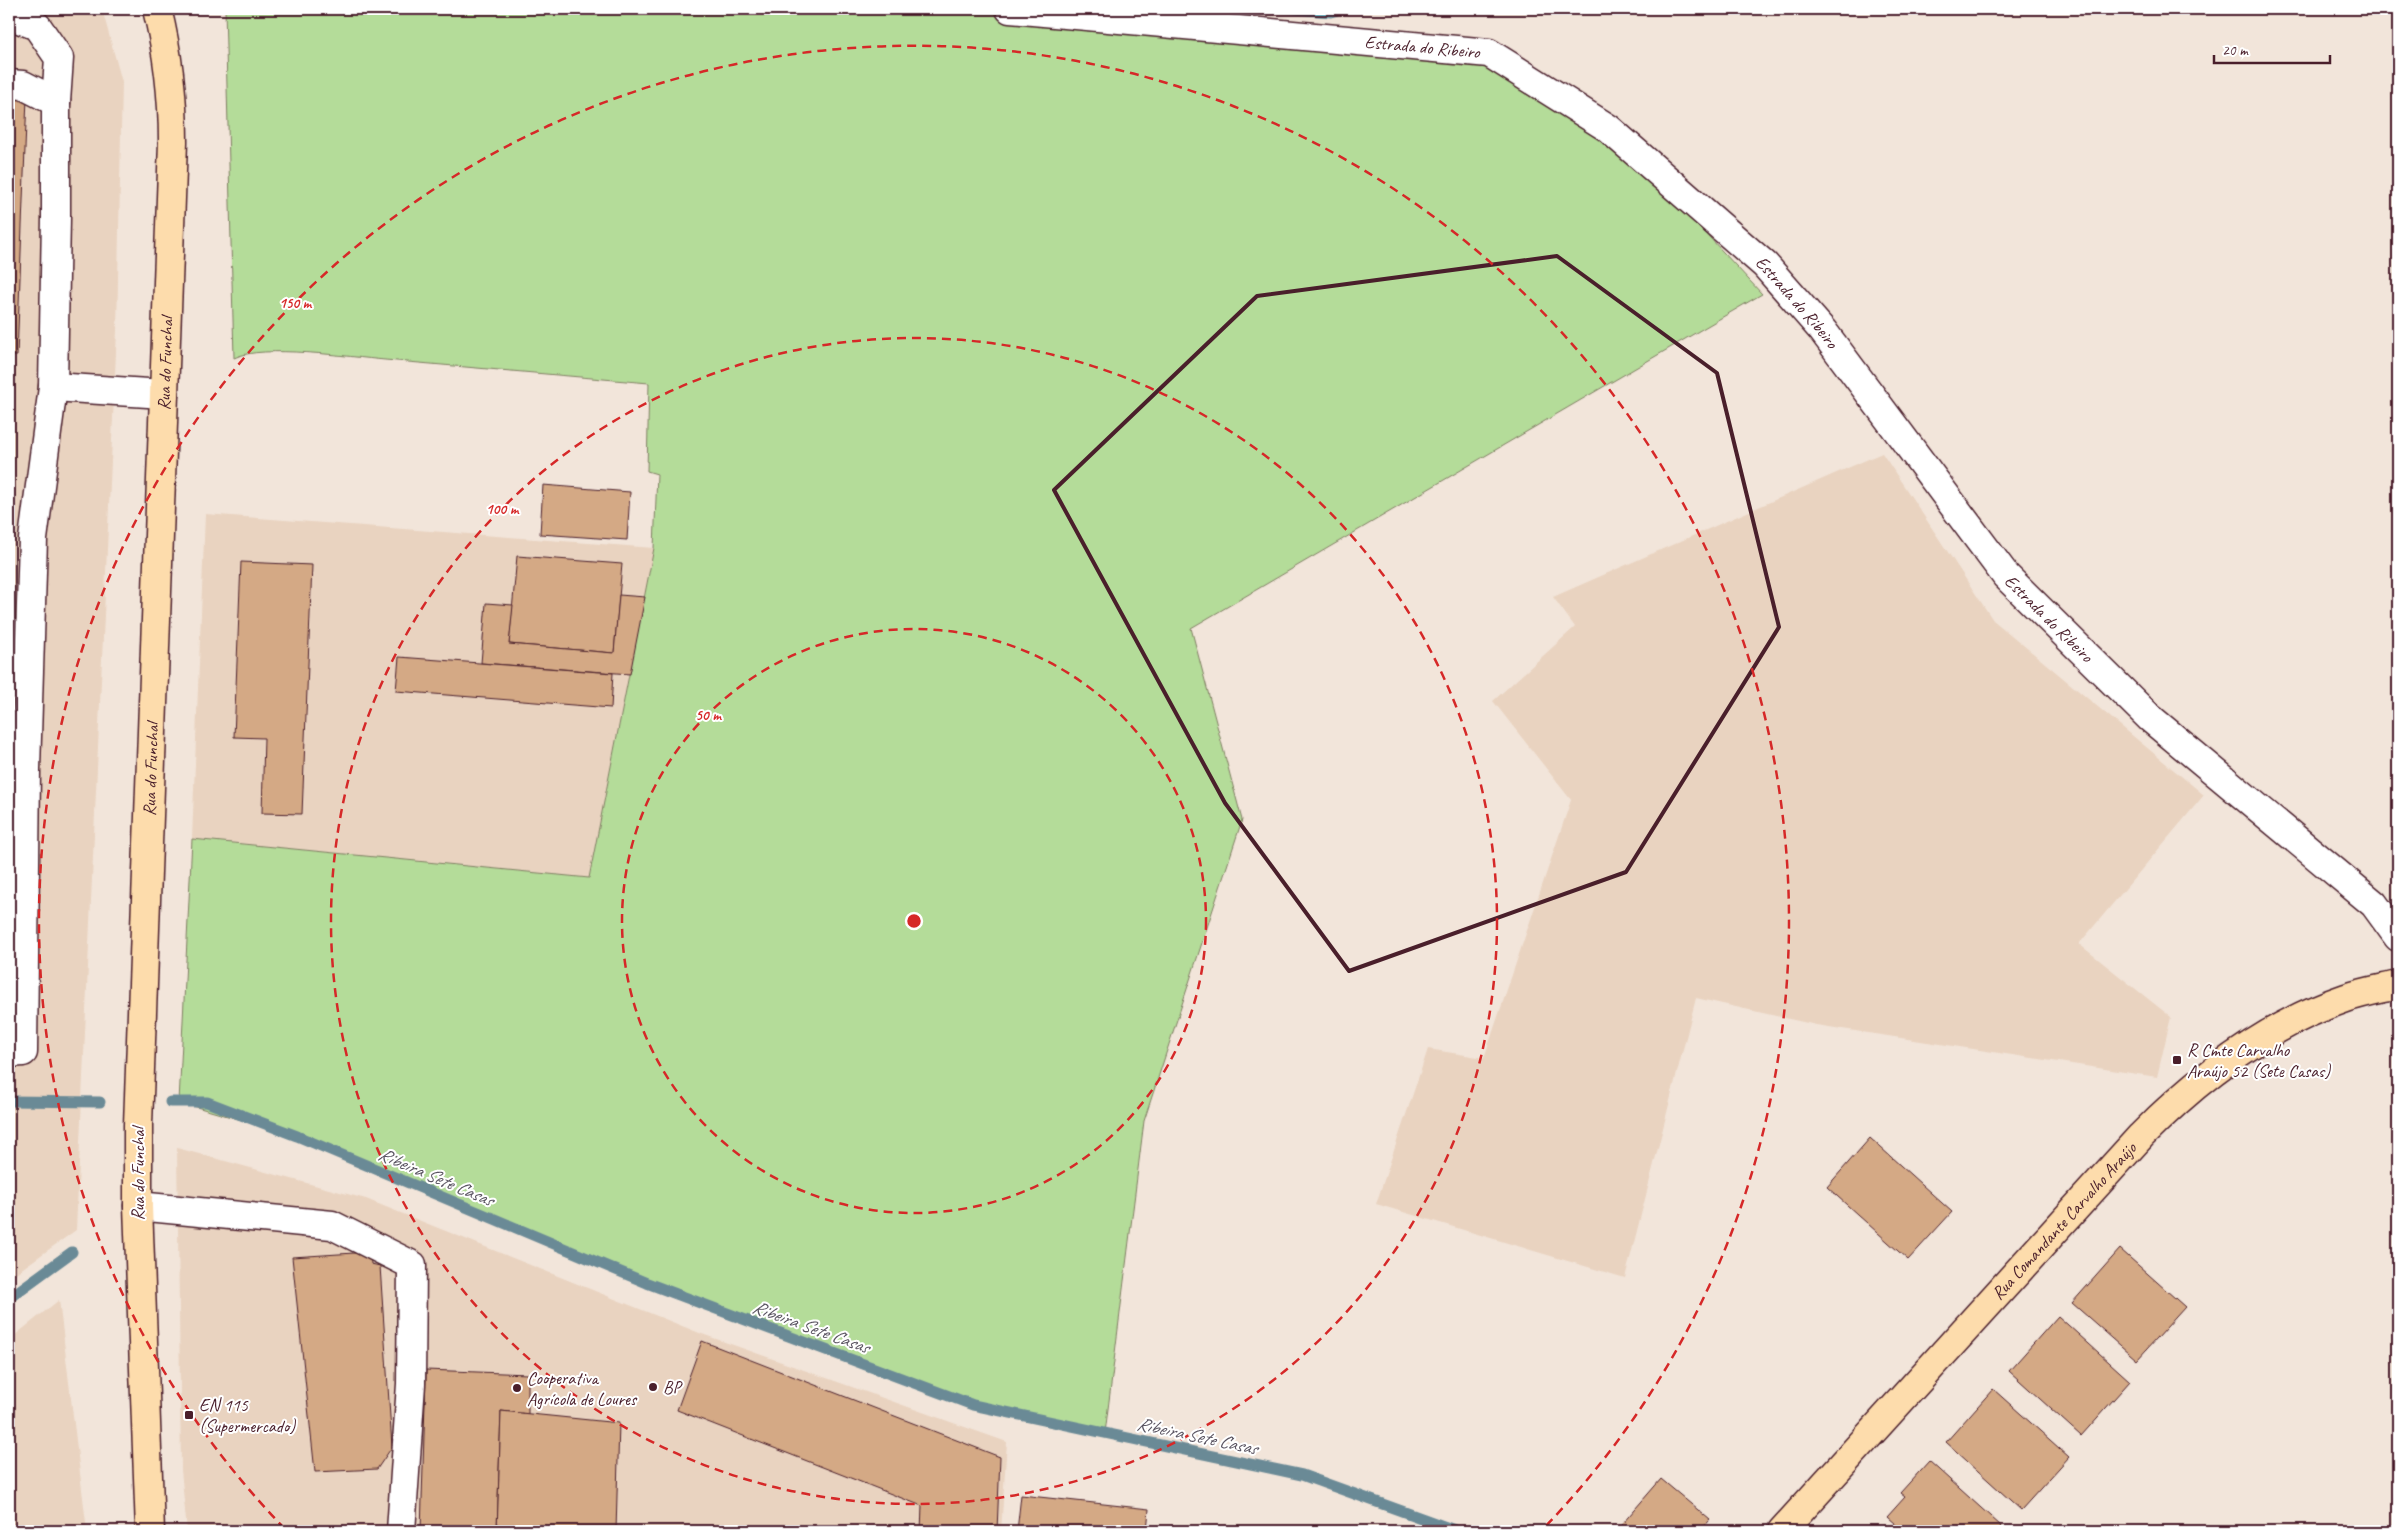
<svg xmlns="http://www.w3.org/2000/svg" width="2407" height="1540" viewBox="0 0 2407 1540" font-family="Caveat,sans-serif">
  <rect width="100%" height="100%" fill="#f2e5da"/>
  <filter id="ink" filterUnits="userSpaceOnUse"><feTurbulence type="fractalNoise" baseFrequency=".02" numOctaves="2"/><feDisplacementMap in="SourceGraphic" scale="10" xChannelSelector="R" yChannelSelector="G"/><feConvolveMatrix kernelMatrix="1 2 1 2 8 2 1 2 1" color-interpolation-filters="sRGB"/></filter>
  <g filter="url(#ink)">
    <!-- built -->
    <g fill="#e9d3c0">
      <polygon points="9,9 102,9 122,82 117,330 76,1230 9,1278"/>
      <polygon points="1882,453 1993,620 2204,795 2079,944 2171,1017 2157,1077 1816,1025 1696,998 1625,1278 1376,1204 1428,1049 1484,1058 1571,800 1493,701 1575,627 1553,597"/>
      <polygon points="205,514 654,548 589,878 192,839"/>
      <polygon points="177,1148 366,1199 702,1334 1007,1442 1001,1531 187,1531 181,1470"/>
      <polygon points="59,1300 87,1531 9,1531 9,1340"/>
    </g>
    <!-- green -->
    <path fill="#b4dc99" stroke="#7f7e62" d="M225,9h785l479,44 119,75 154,166 -571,334 51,192 -98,301 -39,312 -132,-28 -326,-122 -350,-147 -118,-34 13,-263 397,39 65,-330 3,-74 -10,-3 2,-88c-88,-8 -176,-15 -264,-23 -35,-3 -123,-16 -151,-2z"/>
    <!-- water -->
    <polygon fill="#81d1de" stroke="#6b8a96" points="1233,9 1357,9 1331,17"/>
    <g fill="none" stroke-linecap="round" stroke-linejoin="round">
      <!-- stream -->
      <g stroke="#6b8a96" stroke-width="11">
        <polyline points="9,1101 100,1102"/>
        <polyline points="170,1102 207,1102 297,1136 647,1283 973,1405 1302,1475 1457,1531"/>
        <polyline points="9,1298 72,1252"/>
      </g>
    </g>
    <!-- building -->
    <g fill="#d4a985" stroke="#4a1f2b">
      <polygon points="9,96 27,97 17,356 9,356"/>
      <polygon points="543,485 630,492 627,540 540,534"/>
      <polygon points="517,556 622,564 614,653 509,644"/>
      <polygon points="241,562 312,565 302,814 262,813 264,738 234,737"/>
      <polygon points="619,595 645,597 630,674 481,663 486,603 513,605 509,644 614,653"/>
      <polygon points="399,657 613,673 611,708 396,691"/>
      <polygon points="1870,1138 1952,1212 1908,1260 1827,1187"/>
      <polygon points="2120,1249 2185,1307 2137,1360 2072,1303"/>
      <polygon points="370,1252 371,1264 380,1266 392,1447 377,1469 315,1472 292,1257"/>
      <polygon points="2058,1316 2130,1381 2081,1436 2009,1371"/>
      <polygon points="702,1341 1000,1457 997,1531 921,1531 922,1506 677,1410"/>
      <polygon points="426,1370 528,1374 528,1414 501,1411 497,1531 421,1531"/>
      <polygon points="1993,1389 2069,1457 2021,1510 1946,1442"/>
      <polygon points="501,1411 619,1423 616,1531 497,1531"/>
      <polygon points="1929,1461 2001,1526 1997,1531 1903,1531 1887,1517 1905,1497 1900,1493"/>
      <polygon points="1661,1479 1710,1520 1700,1531 1616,1531"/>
      <polygon points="1021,1495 1149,1509 1147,1531 1017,1531"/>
    </g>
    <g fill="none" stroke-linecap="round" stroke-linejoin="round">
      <!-- minor casing -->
      <g stroke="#4a1f2b" stroke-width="31">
        <g id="minor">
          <path id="s1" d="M1010,9l479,44 119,75 157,137 58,66 183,245 144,142 224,186 24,33"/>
          <polyline points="9,15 37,26 59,58 56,102"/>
          <polyline points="9,84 23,85 56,102 56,217 53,387 33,539 26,769 23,1052 9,1053"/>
          <polyline points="53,387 164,394"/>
          <polyline points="138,1206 332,1225 412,1265 411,1384 401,1531"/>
        </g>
      </g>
      <!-- major casing -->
      <g stroke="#4a1f2b" stroke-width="31">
        <g id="major">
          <path id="s2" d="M150,1531l-12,-325v-81l35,-983c0,-46 -5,-89 -16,-133"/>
          <path id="s3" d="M1782,1531l359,-395c58,-59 126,-111 205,-138 17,-6 35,-9 52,-13"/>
        </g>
      </g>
      <!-- minor -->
      <use href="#minor" stroke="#fff" stroke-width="28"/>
      <!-- major -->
      <use href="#major" stroke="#fddcac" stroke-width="28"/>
    </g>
  </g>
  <!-- marked area -->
  <path fill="none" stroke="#4a1f2b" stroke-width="4" stroke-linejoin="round" d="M1557,256l160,117 62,254 -153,245 -277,99 -124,-168 -171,-313 203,-194z"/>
  <!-- distance rings -->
  <g fill="none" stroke="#d62828" stroke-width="2.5" stroke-dasharray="9 6">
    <circle cx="914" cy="921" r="292"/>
    <circle cx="914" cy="921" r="583"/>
    <path d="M285 1529A875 875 0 1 1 1543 1529"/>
  </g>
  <!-- markers -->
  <g fill="#4a1f2b" stroke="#fff" stroke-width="2">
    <rect x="2172" y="1055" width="10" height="10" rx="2.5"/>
    <circle cx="653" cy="1387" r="5"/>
    <circle cx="517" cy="1388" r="5"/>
    <rect x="184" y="1410" width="10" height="10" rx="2.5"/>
  </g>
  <g text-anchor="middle" stroke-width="4" stroke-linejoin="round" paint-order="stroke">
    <!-- street labels -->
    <g font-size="18" fill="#4a1f2b" stroke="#fff">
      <text dy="6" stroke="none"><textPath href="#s1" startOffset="414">Estrada do Ribeiro</textPath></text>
      <text dy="6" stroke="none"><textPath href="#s1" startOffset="879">Estrada do Ribeiro</textPath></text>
      <text dy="6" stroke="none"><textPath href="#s2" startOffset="1168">Rua do Funchal</textPath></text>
      <text dy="6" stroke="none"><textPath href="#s1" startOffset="1284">Estrada do Ribeiro</textPath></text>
      <text dy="6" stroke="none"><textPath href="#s2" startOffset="762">Rua do Funchal</textPath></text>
      <text transform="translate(138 1174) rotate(-90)" y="6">Rua do Funchal</text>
      <text dy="6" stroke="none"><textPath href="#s3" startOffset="419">Rua Comandante Carvalho Araújo</textPath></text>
    </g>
    <!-- poi labels -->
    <g font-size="18" fill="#4a1f2b" stroke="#fff" text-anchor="start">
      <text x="2187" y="1056">R Cmte Carvalho<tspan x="2187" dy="21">Araújo 52 (Sete Casas)</tspan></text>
      <text x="527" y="1384">Cooperativa<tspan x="527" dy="21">Agrícola de Loures</tspan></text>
      <text x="663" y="1393">BP</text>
      <text x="199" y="1411">EN 115<tspan x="199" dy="21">(Supermercado)</tspan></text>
    </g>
    <!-- water labels -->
    <g font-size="19" font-style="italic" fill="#5a5461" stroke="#fff">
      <text transform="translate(436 1176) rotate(23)" y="7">Ribeira Sete Casas</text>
      <text transform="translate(811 1326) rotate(20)" y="7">Ribeira Sete Casas</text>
      <text transform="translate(1197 1435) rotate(12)" y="7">Ribeira Sete Casas</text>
    </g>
  </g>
  <circle cx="914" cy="921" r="8" fill="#d62828" stroke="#fff" stroke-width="2.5"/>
  <g font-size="15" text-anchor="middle" font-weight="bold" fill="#d62828" stroke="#fff" stroke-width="4" stroke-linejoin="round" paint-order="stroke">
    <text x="295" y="308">150 m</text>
    <text x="502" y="514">100 m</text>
    <text x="708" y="720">50 m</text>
  </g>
  <!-- margin -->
  <rect width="2407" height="1540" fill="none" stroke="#fff" stroke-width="30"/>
  <rect x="15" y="15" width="2377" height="1510" fill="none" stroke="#4a1f2b" stroke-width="2" filter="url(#ink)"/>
  <!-- scale -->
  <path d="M2214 55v8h116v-8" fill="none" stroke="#4a1f2b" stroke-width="2.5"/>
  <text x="2222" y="55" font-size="15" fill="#4a1f2b" stroke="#ffffff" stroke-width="4" paint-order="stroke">20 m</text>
</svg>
